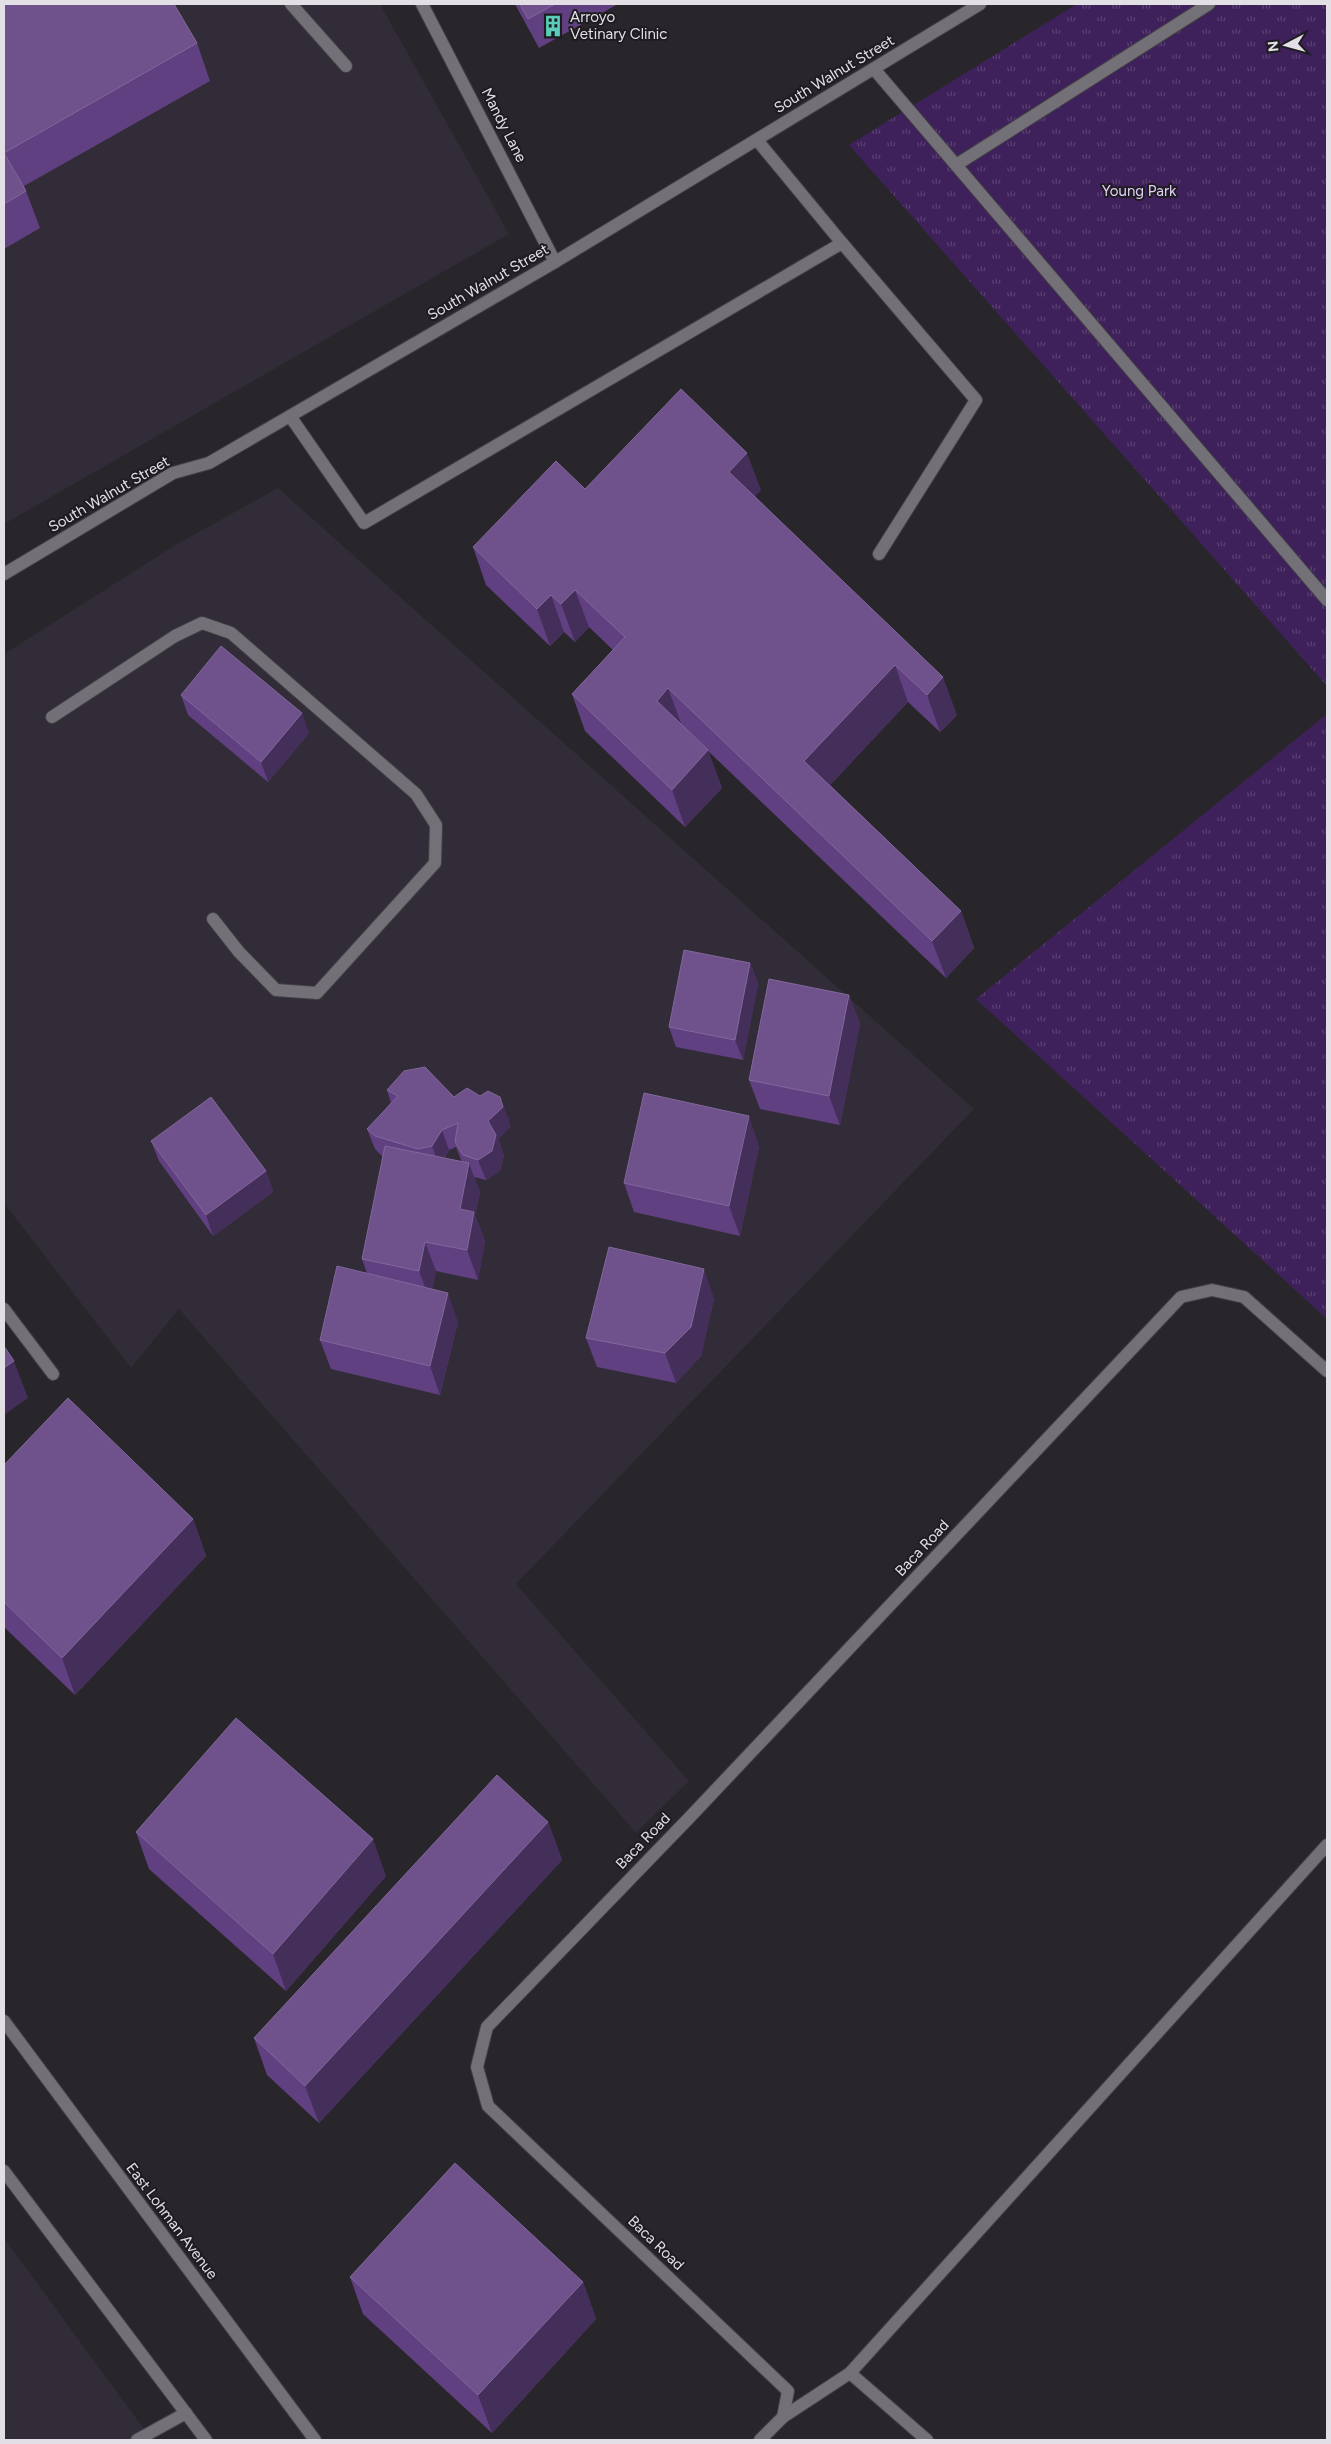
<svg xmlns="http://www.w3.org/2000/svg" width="1331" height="2444" viewBox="0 0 1331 2444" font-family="Figtree,sans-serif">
  <defs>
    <pattern id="park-tufts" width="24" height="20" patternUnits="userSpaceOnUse" patternTransform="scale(1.25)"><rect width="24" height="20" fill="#3e215a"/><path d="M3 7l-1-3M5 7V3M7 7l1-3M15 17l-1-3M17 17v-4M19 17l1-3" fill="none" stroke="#5a4172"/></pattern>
  </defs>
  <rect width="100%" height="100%" fill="#28262b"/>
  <!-- built -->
  <g fill="#312c37">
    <polygon points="4,4 380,4 509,234 4,524"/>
    <polygon points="278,488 974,1109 516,1584 689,1781 636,1833 179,1309 131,1368 4,1203 4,654 177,544"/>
    <polygon points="4,2238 152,2440 4,2440"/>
  </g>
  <!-- park -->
  <g fill="url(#park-tufts)">
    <polygon points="1077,4 1327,4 1327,686 849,145"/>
    <polygon points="1327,714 1327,1319 976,999"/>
  </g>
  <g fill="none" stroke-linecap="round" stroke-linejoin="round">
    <!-- service casing -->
    <g stroke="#434145" stroke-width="14">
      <g id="service">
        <polyline points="291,4 346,66"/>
        <polyline points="874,69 1327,600"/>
        <polyline points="757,140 842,243"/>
        <polyline points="956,165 1209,4"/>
        <polyline points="290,416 364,523 842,243 976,400 879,554"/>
        <polyline points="52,717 175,636 202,623 231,633 416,794 436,825 435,863 317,993 276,990 239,952 213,919"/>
        <polyline points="4,1309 53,1374"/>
        <polyline points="850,2373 927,2440"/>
        <polyline points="783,2417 850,2373 1327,1845"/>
        <polyline points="137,2440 186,2413"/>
      </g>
    </g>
    <!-- minor casing -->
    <g stroke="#434145" stroke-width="14">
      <g id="minor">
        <polyline points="422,4 555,262"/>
        <polyline points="760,2440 783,2417 788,2391 488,2106 477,2067 487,2027 690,1817 1181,1297 1212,1290 1244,1297 1327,1371"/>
      </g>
    </g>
    <!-- tertiary casing -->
    <g stroke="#434145" stroke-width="14">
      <polyline id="tertiary" points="4,574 173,473 209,463 555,262 980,4"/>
    </g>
    <!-- secondary casing -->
    <g stroke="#434145" stroke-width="14">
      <g id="secondary">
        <polyline points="4,2021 315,2440"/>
        <polyline points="4,2171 206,2440"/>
      </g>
    </g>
    <!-- service -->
    <use href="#service" stroke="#737177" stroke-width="12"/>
    <!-- minor -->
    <use href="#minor" stroke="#737177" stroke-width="12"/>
    <!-- tertiary -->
    <use href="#tertiary" stroke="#737177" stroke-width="12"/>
    <!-- secondary -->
    <use href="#secondary" stroke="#737177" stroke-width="12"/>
  </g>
  <!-- wall -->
  <g fill="#614081" fill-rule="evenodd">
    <polygon points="4,4 197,43 210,81 24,186 26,191 40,228 4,249"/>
    <polygon points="515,4 618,4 539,48"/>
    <polygon points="585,489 761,490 755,496 957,715 940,732 908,702 830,785 961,911 974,948 946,978 708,751 722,788 685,827 585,731 572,694 613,650 589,627 575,642 564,632 550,646 486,585 473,547"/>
    <polygon points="181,695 309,733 268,782 188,715"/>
    <polygon points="750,963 758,984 743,1060 676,1047 669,1027"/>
    <polygon points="849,995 860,1024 840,1125 760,1109 749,1080"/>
    <path d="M387,1090l67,7 54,20 2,10 -12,12 6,16 -4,16 -14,9 -12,-3 6,16 -5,22 10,26 -7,39 -42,-9 -4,18 26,33 -18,73 -109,-26 -11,-29 47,-67 -5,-14 21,-102 -8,-8 -8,-20 24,-26zM456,1147l6,15 -17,-4 4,-8z"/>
    <polygon points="151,1141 266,1171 273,1192 213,1236 159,1161"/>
    <polygon points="759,1146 740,1236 634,1212 624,1183"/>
    <polygon points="714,1298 701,1356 676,1383 597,1367 586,1338"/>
    <polygon points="4,1465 193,1519 206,1556 75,1695 4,1627"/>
    <polygon points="548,1822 562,1860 319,2123 267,2075 254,2038"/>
    <polygon points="136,1832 386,1876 286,1991 149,1869"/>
    <polygon points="350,2277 583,2282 596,2319 492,2433 363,2314"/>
  </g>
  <!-- shaded-wall -->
  <g fill="#442e5a">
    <polygon points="747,453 761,490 743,509 729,472"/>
    <polygon points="575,590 589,627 575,642 561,604"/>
    <polygon points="551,595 564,632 550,646 537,609"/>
    <polygon points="895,665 908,702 818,798 804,761"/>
    <polygon points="943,677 957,715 940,732 927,695"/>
    <polygon points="668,688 682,726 657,701"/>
    <polygon points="302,713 309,733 268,782 261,762"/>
    <polygon points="708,750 722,788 685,827 672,790"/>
    <polygon points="961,911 974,948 946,978 932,941"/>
    <polygon points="750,963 758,984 743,1060 735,1040"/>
    <polygon points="849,995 860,1024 840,1125 829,1096"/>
    <polygon points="500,1097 508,1117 510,1127 498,1139 504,1155 500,1171 486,1180 478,1160 488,1121"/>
    <polygon points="749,1116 759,1146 740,1236 729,1206"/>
    <polygon points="442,1130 449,1150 440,1167 432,1146"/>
    <polygon points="469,1163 480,1193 475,1215 485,1241 478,1280 467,1250 460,1209"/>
    <polygon points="266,1171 273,1192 213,1236 206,1215"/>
    <polygon points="425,1242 436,1271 430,1300 419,1271"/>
    <polygon points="704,1269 714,1298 701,1356 676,1383 665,1353"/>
    <polygon points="448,1293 458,1322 440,1395 430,1366"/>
    <polygon points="14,1361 28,1398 4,1415 4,1368"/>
    <polygon points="193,1519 206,1556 75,1695 62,1658"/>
    <polygon points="548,1822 562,1860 319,2123 305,2086"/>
    <polygon points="373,1839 386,1876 286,1991 273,1954"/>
    <polygon points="583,2282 596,2319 492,2433 478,2395"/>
  </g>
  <!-- building -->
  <g fill="#6f518c" stroke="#81689a">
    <polygon points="4,4 174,4 197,43 4,153 26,191 4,204"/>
    <polygon points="520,4 555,4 528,19"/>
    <polygon points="681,389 747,453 729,472 943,677 927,695 895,665 804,761 961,911 932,941 668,688 657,701 708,750 672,790 572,694 625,637 575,590 561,604 551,595 537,609 473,547 556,461 585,489"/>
    <polygon points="221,646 302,713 261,762 181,695"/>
    <polygon points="684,950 750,963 735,1040 669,1027"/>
    <polygon points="769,979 849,995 829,1096 749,1080"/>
    <polygon points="425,1067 454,1097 467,1088 480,1096 488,1091 500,1097 503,1107 488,1121 496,1135 492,1151 478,1160 463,1155 455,1142 458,1123 442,1130 432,1146 418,1149 375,1136 367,1129 398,1096 387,1090 404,1071"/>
    <polygon points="644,1093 749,1116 729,1206 624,1183"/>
    <polygon points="211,1097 266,1171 206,1215 151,1141"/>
    <polygon points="385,1146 469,1163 460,1209 474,1212 467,1250 425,1242 419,1271 362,1259"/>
    <polygon points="609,1247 704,1269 691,1327 665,1353 586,1338"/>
    <polygon points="337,1266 448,1293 430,1366 320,1340"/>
    <polygon points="4,1346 14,1361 4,1368"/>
    <polygon points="68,1398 193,1519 62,1658 4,1602 4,1465"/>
    <polygon points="236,1718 373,1839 273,1954 136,1832"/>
    <polygon points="497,1775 548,1822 305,2086 254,2038"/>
    <polygon points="455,2163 583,2282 478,2395 350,2277"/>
  </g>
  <!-- icons -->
  <defs>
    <g id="building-bare" transform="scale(1.725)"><path d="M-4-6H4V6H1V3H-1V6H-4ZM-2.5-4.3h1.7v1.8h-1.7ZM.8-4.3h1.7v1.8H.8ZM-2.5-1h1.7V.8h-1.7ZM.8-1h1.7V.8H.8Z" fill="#5bcebb" stroke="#1e1c21" stroke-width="2.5" paint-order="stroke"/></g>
  </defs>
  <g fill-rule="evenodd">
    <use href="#building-bare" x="553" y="26"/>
  </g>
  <g text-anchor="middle" stroke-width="4" stroke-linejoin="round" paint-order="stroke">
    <!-- poi labels -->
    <g font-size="15" fill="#e2e0e4" stroke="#1e1c21" text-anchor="start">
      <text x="570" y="22">Arroyo<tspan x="570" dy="17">Vetinary Clinic</tspan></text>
    </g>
    <!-- street labels -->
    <g font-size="15" fill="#e2e0e4" stroke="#1e1c21">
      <text transform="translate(834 74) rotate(-31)" y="5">South Walnut Street</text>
      <text transform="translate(504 125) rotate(63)" y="5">Mandy Lane</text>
      <text transform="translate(488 282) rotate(-30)" y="5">South Walnut Street</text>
      <text transform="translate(109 494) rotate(-30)" y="5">South Walnut Street</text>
      <text transform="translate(922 1548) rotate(-47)" y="5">Baca Road</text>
      <text transform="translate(643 1841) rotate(-46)" y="5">Baca Road</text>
      <text transform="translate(172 2221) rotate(53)" y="5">East Lohman Avenue</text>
      <text transform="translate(656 2243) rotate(44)" y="5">Baca Road</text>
    </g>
    <!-- park labels -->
    <g font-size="15" fill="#e1cff8" stroke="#1e1c21">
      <text x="1139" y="196">Young Park</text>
    </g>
  </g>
  <!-- border -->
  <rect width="1331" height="2444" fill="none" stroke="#e2e0e4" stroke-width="10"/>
  <!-- north arrow -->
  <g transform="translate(1286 45) rotate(264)" stroke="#1e1c21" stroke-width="4" paint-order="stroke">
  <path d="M0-4L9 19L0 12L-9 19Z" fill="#e2e0e4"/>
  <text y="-8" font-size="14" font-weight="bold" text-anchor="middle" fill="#e2e0e4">N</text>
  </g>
</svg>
